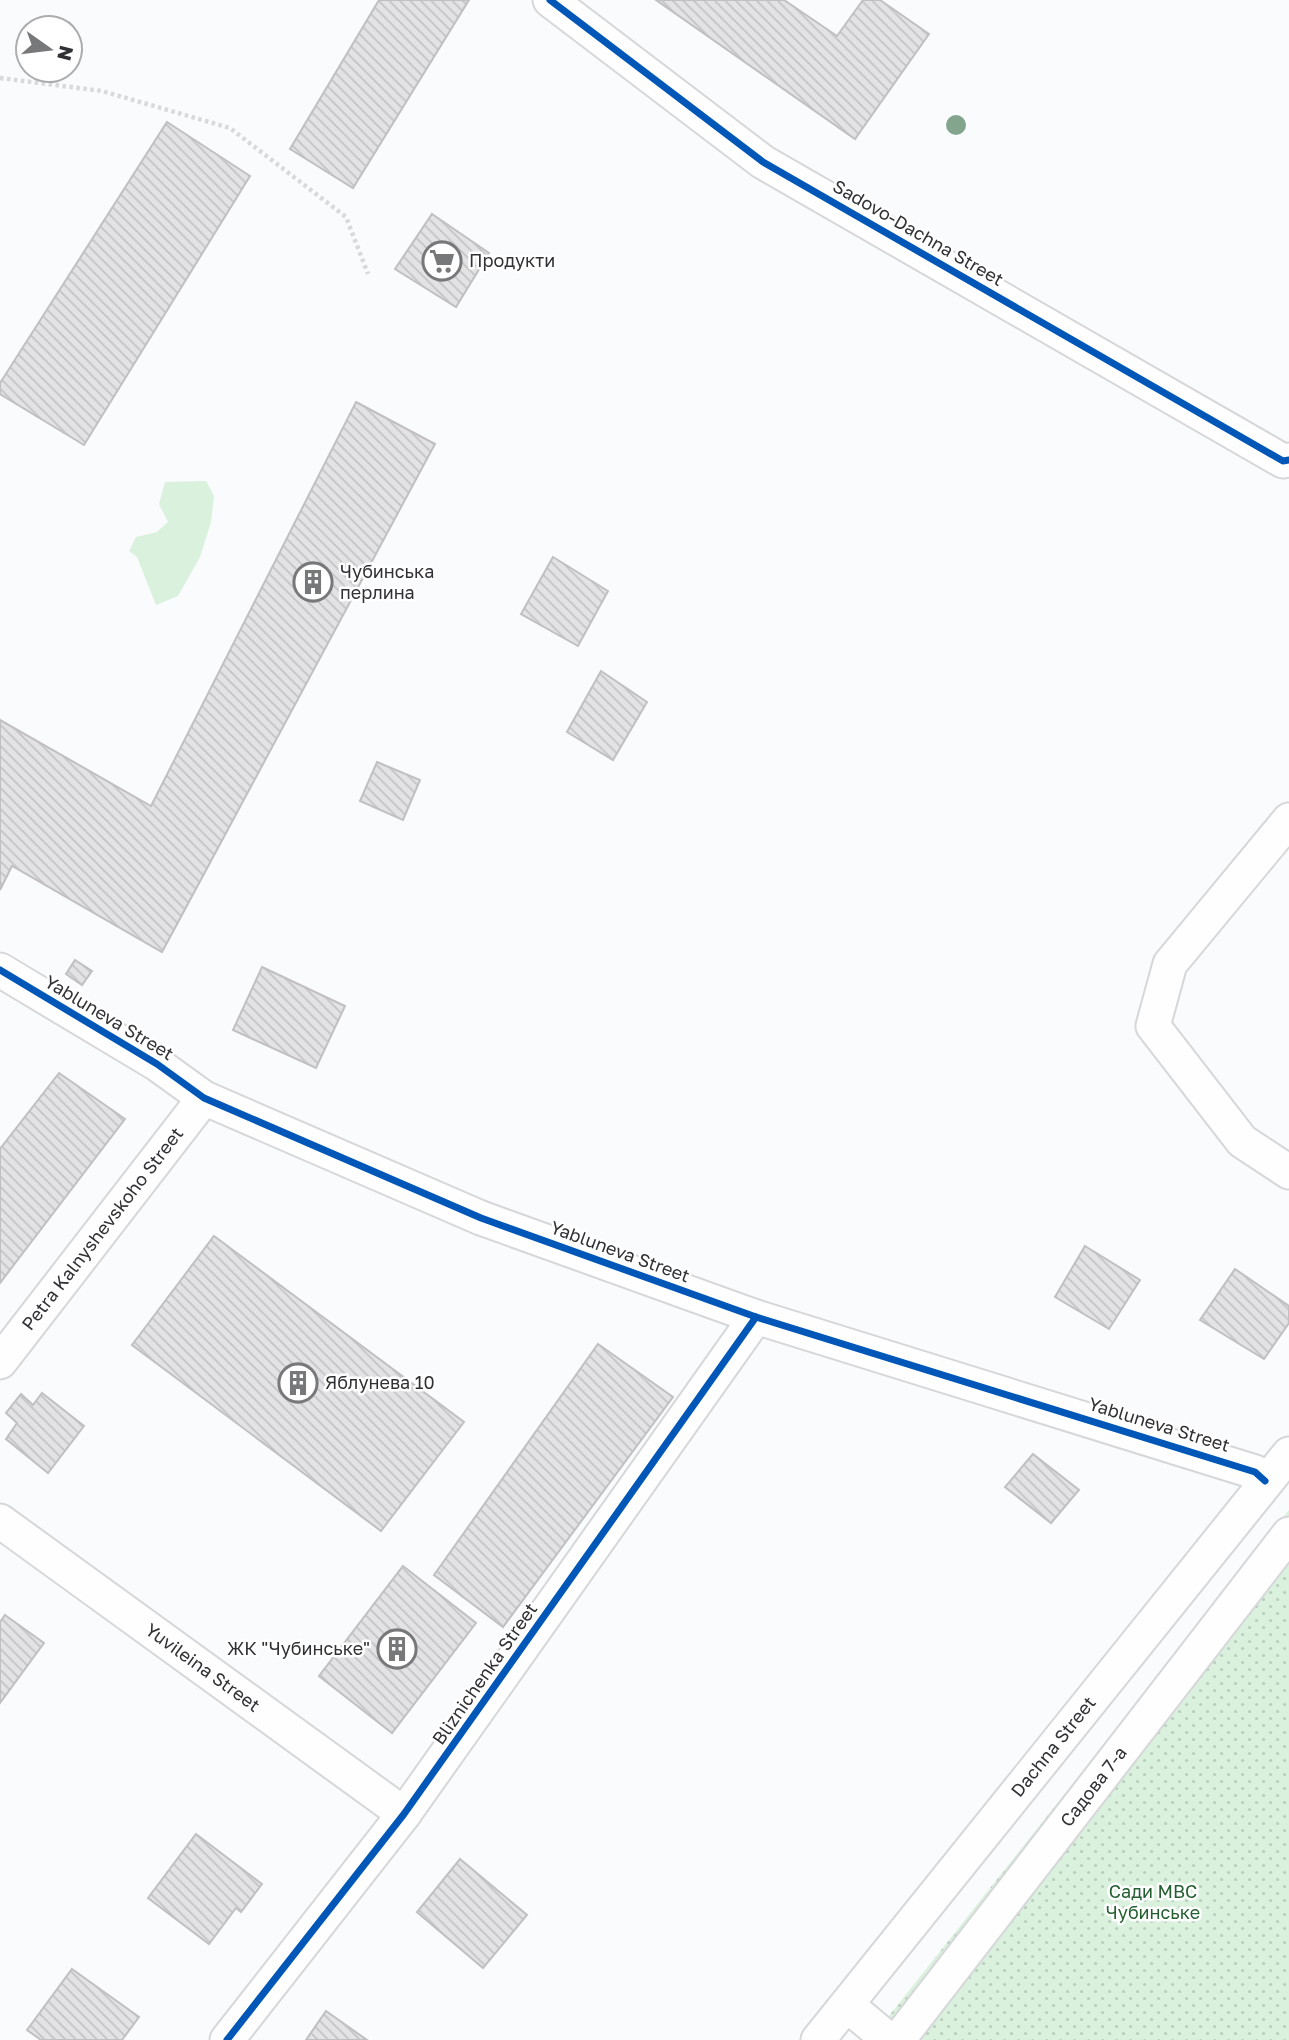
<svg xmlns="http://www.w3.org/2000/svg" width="1289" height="2040" viewBox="0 0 1289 2040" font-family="'Golos Text',sans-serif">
  <defs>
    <pattern id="garden-dots" width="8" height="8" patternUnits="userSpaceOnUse" patternTransform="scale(1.75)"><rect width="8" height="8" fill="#daf1de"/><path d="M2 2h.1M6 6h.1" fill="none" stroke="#bbcfbf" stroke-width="1.8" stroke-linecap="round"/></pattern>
    <pattern id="building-back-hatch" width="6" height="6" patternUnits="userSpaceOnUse" patternTransform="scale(1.75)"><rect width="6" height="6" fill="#e3e2e4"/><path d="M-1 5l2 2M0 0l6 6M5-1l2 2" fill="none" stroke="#c3c2c4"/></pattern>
  </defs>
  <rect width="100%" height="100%" fill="#f9fbfd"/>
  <!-- green -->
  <polygon fill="#daf1de" points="206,481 214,496 211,522 200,557 178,596 156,605 137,557 129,551 136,537 157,532 168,522 159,504 165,482"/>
  <!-- garden -->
  <polygon fill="url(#garden-dots)" points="1289,1510 1289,2040 870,2040"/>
  <!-- building -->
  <g fill="url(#building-back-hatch)" stroke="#c0c0c2" stroke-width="2">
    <polygon points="379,0 469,0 353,188 290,149"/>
    <polygon points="656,0 784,0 837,36 863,0 880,0 929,34 855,139"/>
    <polygon points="167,122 250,176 84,445 0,394 0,383"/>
    <polygon points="432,214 489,253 456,307 395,269"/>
    <polygon points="356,402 435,444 162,952 12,866 0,890 0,720 151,806"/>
    <polygon points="553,557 608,591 578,646 521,614"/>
    <polygon points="601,671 647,702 613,760 567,732"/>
    <polygon points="377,762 420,780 403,820 360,801"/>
    <polygon points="75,960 92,971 82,985 66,974"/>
    <polygon points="262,967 345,1006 316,1068 233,1030"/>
    <polygon points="59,1073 125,1119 0,1283 0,1149"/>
    <polygon points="214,1236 464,1422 381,1531 132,1345"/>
    <polygon points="1085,1246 1140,1280 1109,1329 1055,1297"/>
    <polygon points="1235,1269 1289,1306 1289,1323 1264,1359 1200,1320"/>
    <polygon points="598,1344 673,1397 503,1627 434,1575"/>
    <polygon points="42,1393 84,1426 48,1473 6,1439 17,1423 6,1413 21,1394 33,1405"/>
    <polygon points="1033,1454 1079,1490 1051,1523 1005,1487"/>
    <polygon points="403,1566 476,1623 392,1733 319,1676"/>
    <polygon points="5,1615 44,1643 0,1703 0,1622"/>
    <polygon points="196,1834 262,1884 241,1912 236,1908 209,1944 148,1898"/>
    <polygon points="460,1859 527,1915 483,1968 417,1912"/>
    <polygon points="72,1969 139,2017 122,2040 41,2040 27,2030"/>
    <polygon points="326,2011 367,2040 306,2040"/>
  </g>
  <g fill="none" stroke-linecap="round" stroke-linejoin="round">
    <!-- minor casing -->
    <g stroke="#d6d7d9" stroke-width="37">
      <g id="minor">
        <polyline points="550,0 763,162 1283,461 1289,460"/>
        <polyline points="1289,820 1170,964 1153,1026 1242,1141 1289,1172"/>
        <polyline points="0,970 157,1064 204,1098 481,1218 756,1317 1255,1472 1265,1481"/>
        <path id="s1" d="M0,1362l204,-264"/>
        <path id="s2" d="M0,1521l404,293"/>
        <polyline points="847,2005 889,2040"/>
        <polyline points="227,2040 404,1814 756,1317"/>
        <path id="s3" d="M818,2040l471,-586"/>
        <path id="s4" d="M898,2040l391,-506"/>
      </g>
    </g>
    <!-- path -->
    <polyline stroke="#d9d9d9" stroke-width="4.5" stroke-dasharray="3.5 3.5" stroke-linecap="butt" points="0,78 102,91 230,128 346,217 368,274"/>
    <!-- minor -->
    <use href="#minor" stroke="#fefeff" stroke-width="33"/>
    <!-- cycleway casing -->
    <g stroke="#fff" stroke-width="11">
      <g id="cycleway">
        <polyline points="550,0 763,162 1283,461 1289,460"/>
        <polyline points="0,970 157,1064 204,1098 481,1218 756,1317 1255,1472 1265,1481"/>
        <polyline points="227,2040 404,1814 756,1317"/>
      </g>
    </g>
    <!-- cycleway -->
    <use href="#cycleway" stroke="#0057b8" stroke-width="7"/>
  </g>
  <!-- trees -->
  <circle fill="#84a58d" cx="956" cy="125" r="10"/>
  <!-- icons -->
  <defs>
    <g id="supermarket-ring" transform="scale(2.0125)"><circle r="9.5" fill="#fff" stroke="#76787a" stroke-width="1.5"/><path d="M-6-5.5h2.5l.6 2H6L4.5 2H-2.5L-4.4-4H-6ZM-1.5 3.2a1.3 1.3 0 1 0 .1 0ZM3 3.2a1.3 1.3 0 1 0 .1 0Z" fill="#76787a"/></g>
    <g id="building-ring" transform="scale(2.0125)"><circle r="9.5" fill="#fff" stroke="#76787a" stroke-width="1.5"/><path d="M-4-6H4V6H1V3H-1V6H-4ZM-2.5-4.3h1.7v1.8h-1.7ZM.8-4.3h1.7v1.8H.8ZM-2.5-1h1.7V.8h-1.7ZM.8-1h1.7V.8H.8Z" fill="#76787a"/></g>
  </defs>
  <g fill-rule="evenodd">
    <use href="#supermarket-ring" x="442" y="261"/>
    <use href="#building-ring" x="313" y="582"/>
    <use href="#building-ring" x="298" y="1383"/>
    <use href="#building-ring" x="397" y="1649"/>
  </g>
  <g text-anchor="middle" stroke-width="5" stroke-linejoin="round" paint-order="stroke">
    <!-- street labels -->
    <g font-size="18" fill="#303134" stroke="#fff">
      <text transform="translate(918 233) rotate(30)" y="6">Sadovo-Dachna Street</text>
      <text transform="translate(109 1018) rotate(31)" y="6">Yabluneva Street</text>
      <text dy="6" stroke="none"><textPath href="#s1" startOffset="168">Petra Kalnyshevskoho Street</textPath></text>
      <text transform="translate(620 1252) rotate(20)" y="6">Yabluneva Street</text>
      <text transform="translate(1159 1425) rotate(17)" y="6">Yabluneva Street</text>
      <text dy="6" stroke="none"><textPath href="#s2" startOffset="250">Yuvileina Street</textPath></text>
      <text transform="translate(485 1674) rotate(-55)" y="6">Bliznichenka Street</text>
      <text dy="6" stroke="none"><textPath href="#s3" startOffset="376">Dachna Street</textPath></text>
      <text dy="6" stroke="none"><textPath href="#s4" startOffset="320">Садова 7-а</textPath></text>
    </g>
    <!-- poi labels -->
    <g font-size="18" fill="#303134" stroke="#fff" text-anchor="start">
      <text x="469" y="267">Продукти</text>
      <text x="340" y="578">Чубинська<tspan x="340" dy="21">перлина</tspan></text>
      <text x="325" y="1389">Яблунева 10</text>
      <text x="370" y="1655" text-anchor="end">ЖК "Чубинське"</text>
    </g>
    <!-- park labels -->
    <g font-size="18" fill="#245f31" stroke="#fff">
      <text x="1153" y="1898">Сади МВС<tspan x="1153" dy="21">Чубинське</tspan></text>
    </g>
  </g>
  <!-- north arrow -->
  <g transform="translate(49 49) rotate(104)"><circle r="33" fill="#ffffff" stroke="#acadae" stroke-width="2"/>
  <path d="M0-5L12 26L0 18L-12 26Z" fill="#76787a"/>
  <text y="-10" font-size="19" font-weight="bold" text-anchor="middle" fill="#303134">N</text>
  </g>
</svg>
